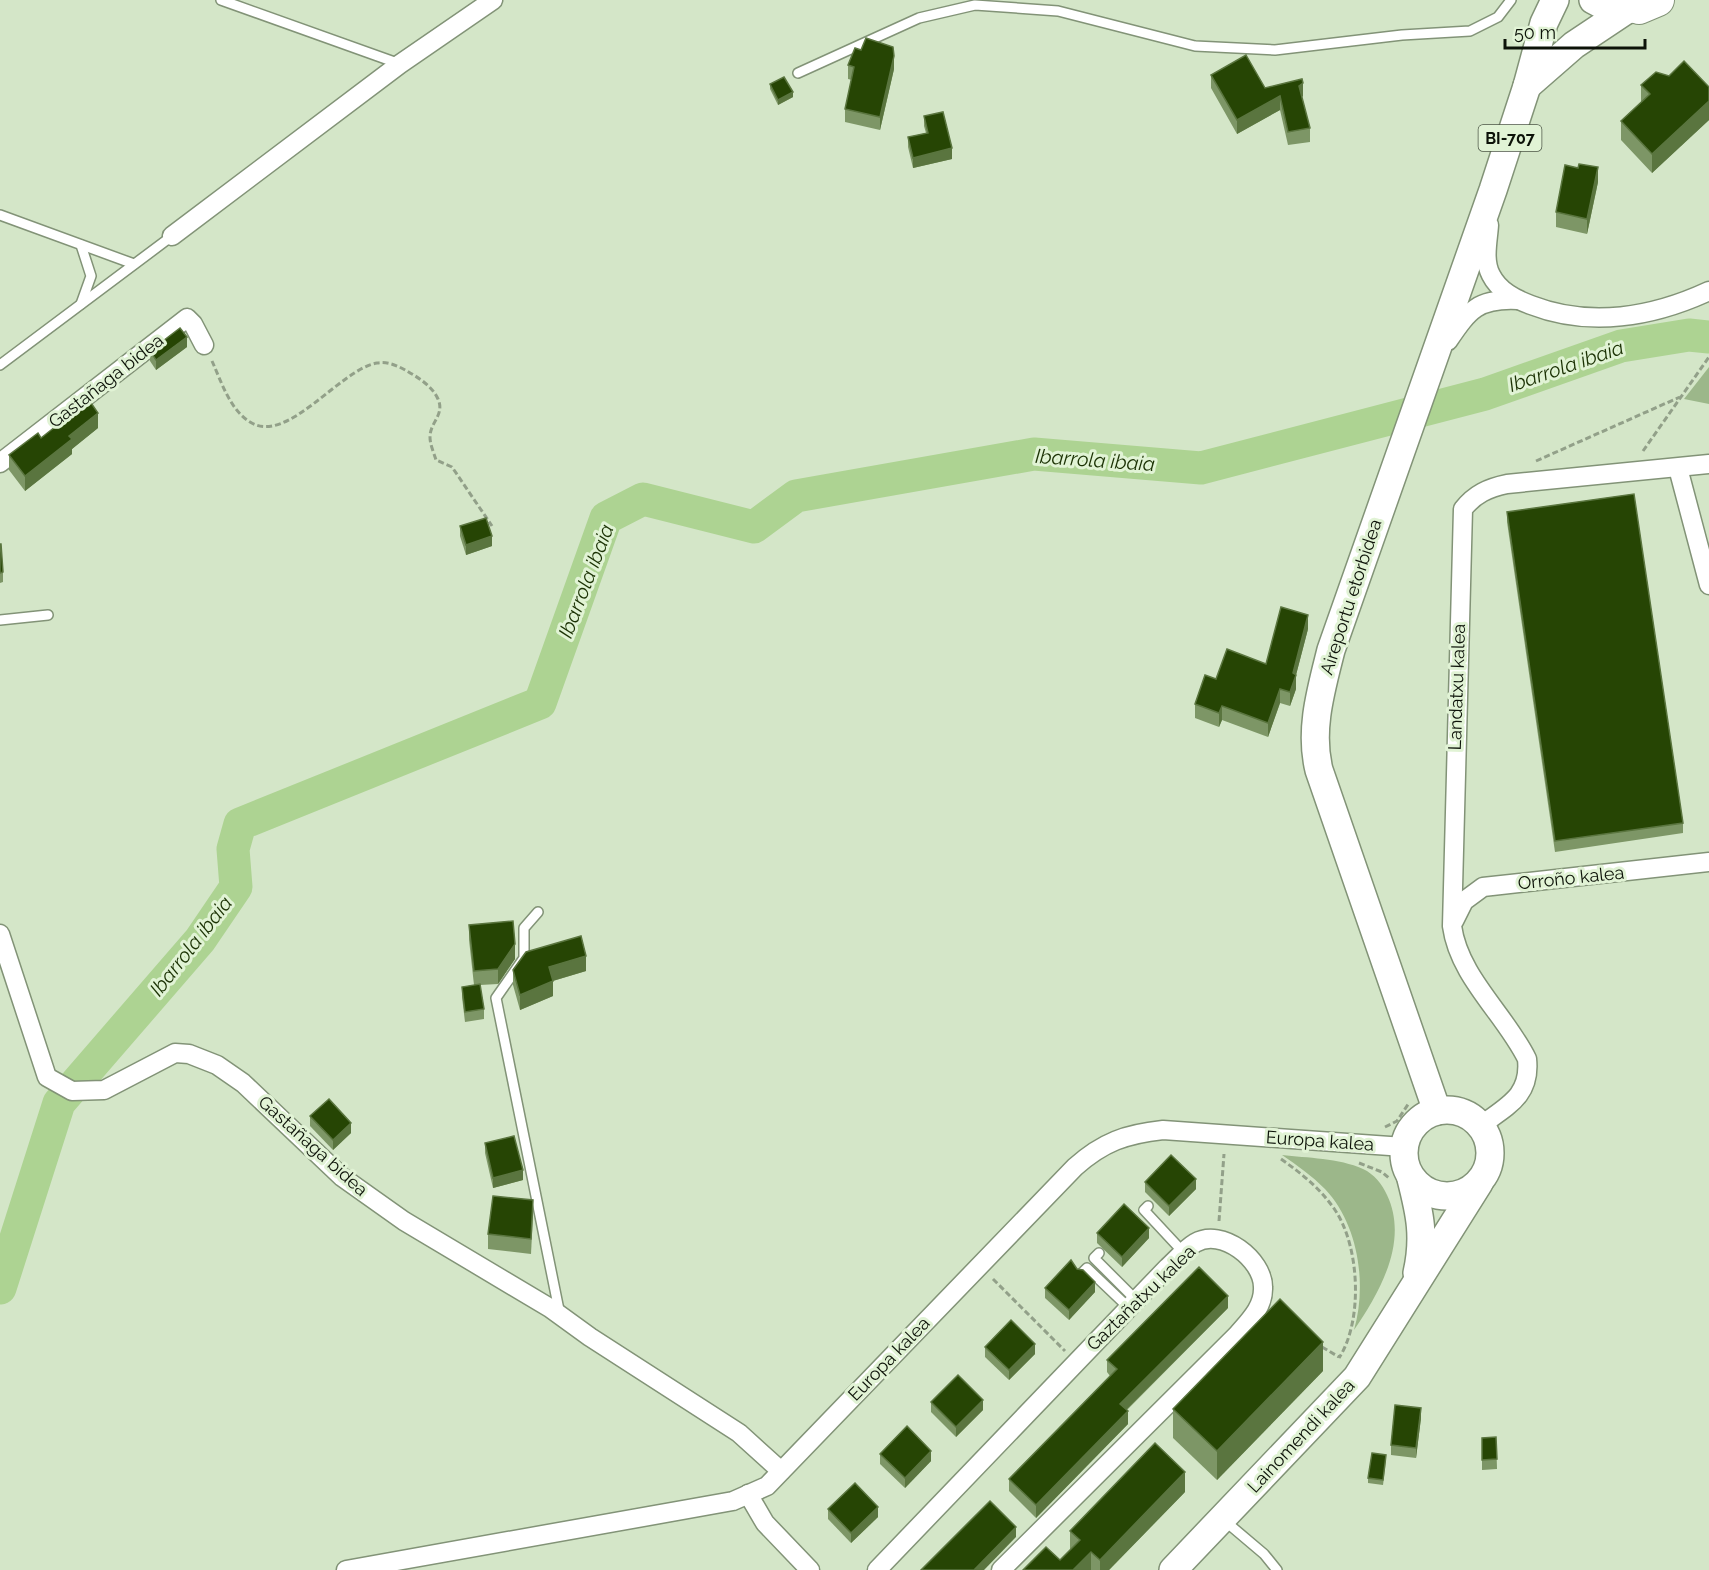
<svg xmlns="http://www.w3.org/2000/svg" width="1709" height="1570" viewBox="0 0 1709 1570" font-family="Raleway,sans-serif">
  <rect width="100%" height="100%" fill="#d4e6c8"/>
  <!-- green -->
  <g fill="#9cb78a">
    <polygon points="1709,367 1709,404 1684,399"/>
    <path d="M1282,1155c25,3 57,3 81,14 11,5 19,15 24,26 22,46 -7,97 -33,135 13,-45 5,-105 -29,-141 -13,-13 -28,-24 -43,-34z"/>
  </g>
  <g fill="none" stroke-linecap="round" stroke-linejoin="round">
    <!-- river -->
    <polyline stroke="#add392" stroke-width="33" points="0,1288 59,1103 200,940 236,887 233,849 240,824 540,703 606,518 643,499 754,527 796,496 1034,454 1201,468 1485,394 1621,346 1689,335 1709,337"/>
    <!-- lane casing -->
    <g stroke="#829377" stroke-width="12">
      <g id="lane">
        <polyline points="221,0 400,64"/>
        <polyline points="798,73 919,18 975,5 1058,11 1195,46 1275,50 1402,35 1470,31 1498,17 1511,0"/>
        <polyline points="0,215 134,264"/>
        <polyline points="81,304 91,276 81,245"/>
        <polyline points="0,365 172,236"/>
        <polyline points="0,620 48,615"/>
        <polyline points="538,912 524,928 524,958 496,998 560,1315"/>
        <polyline points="1148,1206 1144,1210 1184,1253"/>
        <polyline points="1099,1253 1094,1258 1136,1300"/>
        <polyline points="1081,1274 1087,1268 1129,1308"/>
        <polyline points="1225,1521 1264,1554 1277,1570"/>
      </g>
    </g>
    <!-- street casing -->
    <g stroke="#829377" stroke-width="21">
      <g id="street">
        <path d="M1489,225c-1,16 -6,35 2,50 8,16 24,24 40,30 59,23 122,12 178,-14"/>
        <polyline points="172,236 400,64 493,0"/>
        <path d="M1448,341c21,-31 30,-43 70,-41"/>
        <polyline points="0,463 187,318 193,324 204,345"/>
        <polyline points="1678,468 1709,585"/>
        <polyline points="1454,921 1464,901 1483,887 1709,862"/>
        <polyline points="0,934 47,1077 72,1091 104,1090 175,1053 189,1054 217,1065 243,1083 342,1177 404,1221 550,1308 590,1337 739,1433 781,1471"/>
        <path d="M1480,1126c27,-20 51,-30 47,-67 -22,-45 -68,-82 -75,-133l11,-417c12,-15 25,-21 44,-25l202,-20"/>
        <polyline points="748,1494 765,1523 810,1570"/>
        <path d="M346,1570l387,-69 34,-15 308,-319c28,-25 51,-33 88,-37l241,17"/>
        <path d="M877,1570l290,-302c9,-8 18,-19 28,-25 27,-16 68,17 68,44 1,20 -14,34 -26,48l-236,235"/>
      </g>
    </g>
    <!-- primary casing -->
    <g stroke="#829377" stroke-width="30">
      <g id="primary">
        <polyline points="1593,0 1612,10 1635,9"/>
        <polyline points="1527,86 1574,45 1625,11"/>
        <circle cx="1447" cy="1153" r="43"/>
        <path d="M1437,1111l-118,-341c-10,-40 2,-80 12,-120l162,-460 34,-104 17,-63 11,-23"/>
        <path d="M1411,1179c9,35 14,58 6,94"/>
        <polyline points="1173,1570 1357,1377 1479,1183"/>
      </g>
    </g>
    <!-- highway casing -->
    <g stroke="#829377" stroke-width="34">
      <polyline id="highway" points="1639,8 1658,0"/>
    </g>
    <!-- path -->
    <g stroke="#92a089" stroke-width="3" stroke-dasharray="6 3" stroke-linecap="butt">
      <path d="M212,361c9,20 18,49 38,61 37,24 90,-53 127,-59 11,-2 21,3 30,8 12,7 25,15 31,28 7,16 -8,23 -8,38 0,8 4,16 6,23l16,7 40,59"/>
      <polyline points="1643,451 1709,357"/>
      <polyline points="1536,461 1680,397"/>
      <polyline points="1385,1127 1397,1121 1409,1103"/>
      <path d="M1281,1159c21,15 39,29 54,51 25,37 28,111 4,148"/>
      <polyline points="1359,1163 1382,1172 1390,1179"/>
      <polyline points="1219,1221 1224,1154"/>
      <polyline points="993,1279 1065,1351"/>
      <polyline points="1322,1347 1339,1357"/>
    </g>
    <!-- lane -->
    <use href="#lane" stroke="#fff" stroke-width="9"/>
    <!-- street -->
    <use href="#street" stroke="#fff" stroke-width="18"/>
    <!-- primary -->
    <use href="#primary" stroke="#fff" stroke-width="27"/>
    <!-- highway -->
    <use href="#highway" stroke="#fff" stroke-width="32"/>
  </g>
  <!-- wall -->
  <g fill="#7d9666">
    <polygon points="861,50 894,69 880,130 845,122 845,109 852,80 848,79 848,65"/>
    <polygon points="1211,75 1303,96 1302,97 1310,128 1310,142 1288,145 1280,110 1237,134 1211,88"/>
    <polygon points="770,84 793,97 778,105 770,89"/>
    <polygon points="1641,85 1709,87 1709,120 1652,173 1621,140 1621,121 1641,102"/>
    <polygon points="924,116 952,159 913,168 908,147 908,137 926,133 924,126"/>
    <polygon points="1598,182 1587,234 1556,227 1556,212"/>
    <polygon points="187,347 156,370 150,361 150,351"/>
    <polygon points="98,428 72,449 72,454 25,491 9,470 9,455 41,438"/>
    <polygon points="1507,512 1683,823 1683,833 1555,852 1507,522"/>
    <polygon points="460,526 492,546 466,555 460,536"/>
    <polygon points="0,544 3,572 3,582 0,583"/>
    <polygon points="1308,629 1296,675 1296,689 1290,706 1280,703 1268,737 1222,720 1219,727 1195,718 1195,704 1216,679 1266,664"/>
    <polygon points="469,925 515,959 498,984 480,985 484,1009 484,1019 465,1022 462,997 462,987 474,985 469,940"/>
    <polygon points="513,970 586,971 553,981 553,996 520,1010 513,985"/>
    <polygon points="310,1116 351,1133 333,1150 310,1126"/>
    <polygon points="485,1143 523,1180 493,1188 485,1153"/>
    <polygon points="1145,1182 1196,1189 1169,1216 1145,1192"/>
    <polygon points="533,1215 531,1254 488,1249 488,1234"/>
    <polygon points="1097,1233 1149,1238 1122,1267 1097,1243"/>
    <polygon points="1077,1269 1095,1292 1069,1320 1045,1298 1045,1288"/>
    <polygon points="1228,1308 1127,1410 1128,1424 1036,1518 1009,1491 1009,1479 1110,1376 1107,1372 1107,1360"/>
    <polygon points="985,1347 1035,1354 1009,1380 985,1357"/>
    <polygon points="1323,1371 1217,1480 1173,1438 1173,1409"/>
    <polygon points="931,1402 983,1410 956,1437 931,1412"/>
    <polygon points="1421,1418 1416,1458 1391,1455 1391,1445"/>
    <polygon points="1496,1437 1497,1469 1482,1470 1482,1438"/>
    <polygon points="880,1454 931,1461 905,1488 880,1464"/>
    <polygon points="1386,1460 1383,1485 1368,1483 1368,1478"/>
    <polygon points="1185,1492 1109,1570 1023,1570 1060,1560 1070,1550 1070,1531"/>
    <polygon points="828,1509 878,1517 851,1543 828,1519"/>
  </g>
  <!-- shaded-wall -->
  <g fill="#5a753f">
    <polygon points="894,56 894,69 880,130 880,117"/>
    <polygon points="1303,83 1303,96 1299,99 1299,86"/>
    <polygon points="793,92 793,97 778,105 778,100"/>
    <polygon points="1280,96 1280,110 1237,134 1237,120"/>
    <polygon points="1709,101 1709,120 1652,173 1652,154"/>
    <polygon points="952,148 952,159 913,168 913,158"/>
    <polygon points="1598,167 1598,182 1587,234 1587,219"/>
    <polygon points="187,337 187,347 156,370 156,360"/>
    <polygon points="98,413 98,428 72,449 72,454 25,491 25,476 69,436"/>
    <polygon points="492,536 492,546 466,555 466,545"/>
    <polygon points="1308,615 1308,629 1296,675 1296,689 1290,706 1290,692 1293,673"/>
    <polygon points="1280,689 1280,703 1268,737 1268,723"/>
    <polygon points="1222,706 1222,720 1219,727 1219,713"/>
    <polygon points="515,944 515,959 498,984 498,969"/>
    <polygon points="586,956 586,971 549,982 549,967"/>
    <polygon points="553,981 553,996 520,1010 520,995"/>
    <polygon points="351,1123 351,1133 333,1150 333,1140"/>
    <polygon points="523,1170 523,1180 493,1188 493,1178"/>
    <polygon points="1196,1179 1196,1189 1169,1216 1169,1206"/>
    <polygon points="1149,1228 1149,1238 1122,1267 1122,1257"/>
    <polygon points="1095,1282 1095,1292 1069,1320 1069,1310"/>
    <polygon points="1228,1296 1228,1308 1120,1416 1120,1404"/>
    <polygon points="1323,1342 1323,1371 1217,1480 1217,1451"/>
    <polygon points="1035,1344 1035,1354 1009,1380 1009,1370"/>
    <polygon points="983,1400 983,1410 956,1437 956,1427"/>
    <polygon points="1421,1408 1421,1418 1416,1458 1416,1448"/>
    <polygon points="1128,1411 1128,1424 1036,1518 1036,1505"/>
    <polygon points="931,1451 931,1461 905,1488 905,1478"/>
    <polygon points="1185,1472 1185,1492 1109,1570 1100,1570 1100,1560"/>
    <polygon points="878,1507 878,1517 851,1543 851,1533"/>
    <polygon points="1016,1527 1016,1537 984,1570 974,1570"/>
    <polygon points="1091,1552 1091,1570 1073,1570"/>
  </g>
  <!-- building -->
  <g fill="#264504" stroke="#5a753f" stroke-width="1.5">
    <polygon points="866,38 893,47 894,56 880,117 845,109 854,67 848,65 855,48 861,50"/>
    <polygon points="1246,55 1265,88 1302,79 1303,83 1299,86 1310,128 1288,132 1280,96 1237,120 1211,75"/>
    <polygon points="1684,61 1709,87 1709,101 1652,154 1621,121 1650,94 1641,85 1656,72 1669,76"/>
    <polygon points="784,77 793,92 778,100 770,84"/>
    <polygon points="943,112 952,148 913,158 908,137 928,133 924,116"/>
    <polygon points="1579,164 1598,167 1587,219 1556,212 1565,165 1578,168"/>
    <polygon points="180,328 187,337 156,360 150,351"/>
    <polygon points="89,400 98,413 69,436 72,439 25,476 9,455 38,433 41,438"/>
    <polygon points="1634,494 1683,823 1555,841 1507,512"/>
    <polygon points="486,518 492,536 466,545 460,526"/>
    <polygon points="0,544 1,544 3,572 0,573"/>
    <polygon points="1281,607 1308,615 1293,673 1296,675 1290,692 1280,689 1268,723 1222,706 1219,713 1195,704 1205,675 1216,679 1227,649 1266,664"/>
    <polygon points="513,921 515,944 498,969 474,971 469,925"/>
    <polygon points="581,936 586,956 549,967 553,981 520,995 513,970 526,952"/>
    <polygon points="480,984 484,1009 465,1012 462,987"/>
    <polygon points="329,1099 351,1123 333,1140 310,1116"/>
    <polygon points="514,1136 523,1170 493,1178 485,1143"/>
    <polygon points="1171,1155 1196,1179 1169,1206 1145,1182"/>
    <polygon points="493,1196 533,1200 531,1239 488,1234"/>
    <polygon points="1124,1204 1149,1228 1122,1257 1097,1233"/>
    <polygon points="1071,1260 1077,1269 1083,1270 1095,1282 1069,1310 1045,1288"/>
    <polygon points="1199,1267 1228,1296 1120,1404 1128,1411 1036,1505 1009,1479 1117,1369 1107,1360"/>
    <polygon points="1280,1299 1323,1342 1217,1451 1173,1409"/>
    <polygon points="1011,1320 1035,1344 1009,1370 985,1347"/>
    <polygon points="958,1375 983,1400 956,1427 931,1402"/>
    <polygon points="1395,1405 1421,1408 1416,1448 1391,1445"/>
    <polygon points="907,1426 931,1451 905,1478 880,1454"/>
    <polygon points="1496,1437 1497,1459 1482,1460 1482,1438"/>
    <polygon points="1155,1443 1185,1472 1100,1560 1091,1552 1073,1570 1023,1570 1046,1547 1060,1560 1080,1540 1070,1531"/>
    <polygon points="1372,1453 1386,1455 1383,1480 1368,1478"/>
    <polygon points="855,1483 878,1507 851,1533 828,1509"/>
    <polygon points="990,1501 1016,1527 974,1570 921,1570"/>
  </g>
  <g text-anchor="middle" stroke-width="6" stroke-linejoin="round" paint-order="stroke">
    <!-- shield labels -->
    <rect fill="#e1f3d5" stroke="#4c5646" stroke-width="1.5" x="1478.5" y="125" width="63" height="26" rx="4.5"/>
    <g font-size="16" font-weight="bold" fill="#0c1208">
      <text x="1510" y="144">BI-707</text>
    </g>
    <!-- street labels -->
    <g font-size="18" fill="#0c1208" stroke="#e1f3d5">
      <text transform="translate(106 381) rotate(-38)" y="6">Gastañaga bidea</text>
      <text transform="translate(1351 597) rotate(-72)" y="6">Aireportu etorbidea</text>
      <text transform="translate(1457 687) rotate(-88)" y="6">Landatxu kalea</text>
      <text transform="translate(1571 878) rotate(-6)" y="6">Orroño kalea</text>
      <text transform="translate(1320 1141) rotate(4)" y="6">Europa kalea</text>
      <text transform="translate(313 1146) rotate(42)" y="6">Gastañaga bidea</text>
      <text transform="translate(1141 1298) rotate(-44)" y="6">Gaztañatxu kalea</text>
      <text transform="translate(889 1359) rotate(-46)" y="6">Europa kalea</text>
      <text transform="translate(1301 1436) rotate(-47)" y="6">Lainomendi kalea</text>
    </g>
    <!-- water labels -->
    <g font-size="20" font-style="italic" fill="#1b3204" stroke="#e1f3d5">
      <text transform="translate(1566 366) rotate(-19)" y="7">Ibarrola ibaia</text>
      <text transform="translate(1095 460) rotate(4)" y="7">Ibarrola ibaia</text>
      <text transform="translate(586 581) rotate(-69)" y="7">Ibarrola ibaia</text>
      <text transform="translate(191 946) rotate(-52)" y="7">Ibarrola ibaia</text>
    </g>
  </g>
  <!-- scale -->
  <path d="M1505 39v9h140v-9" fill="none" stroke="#0c1208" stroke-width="3"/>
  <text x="1514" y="39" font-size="18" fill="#0c1208" stroke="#e1f3d5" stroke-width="4.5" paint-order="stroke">50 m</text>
</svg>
